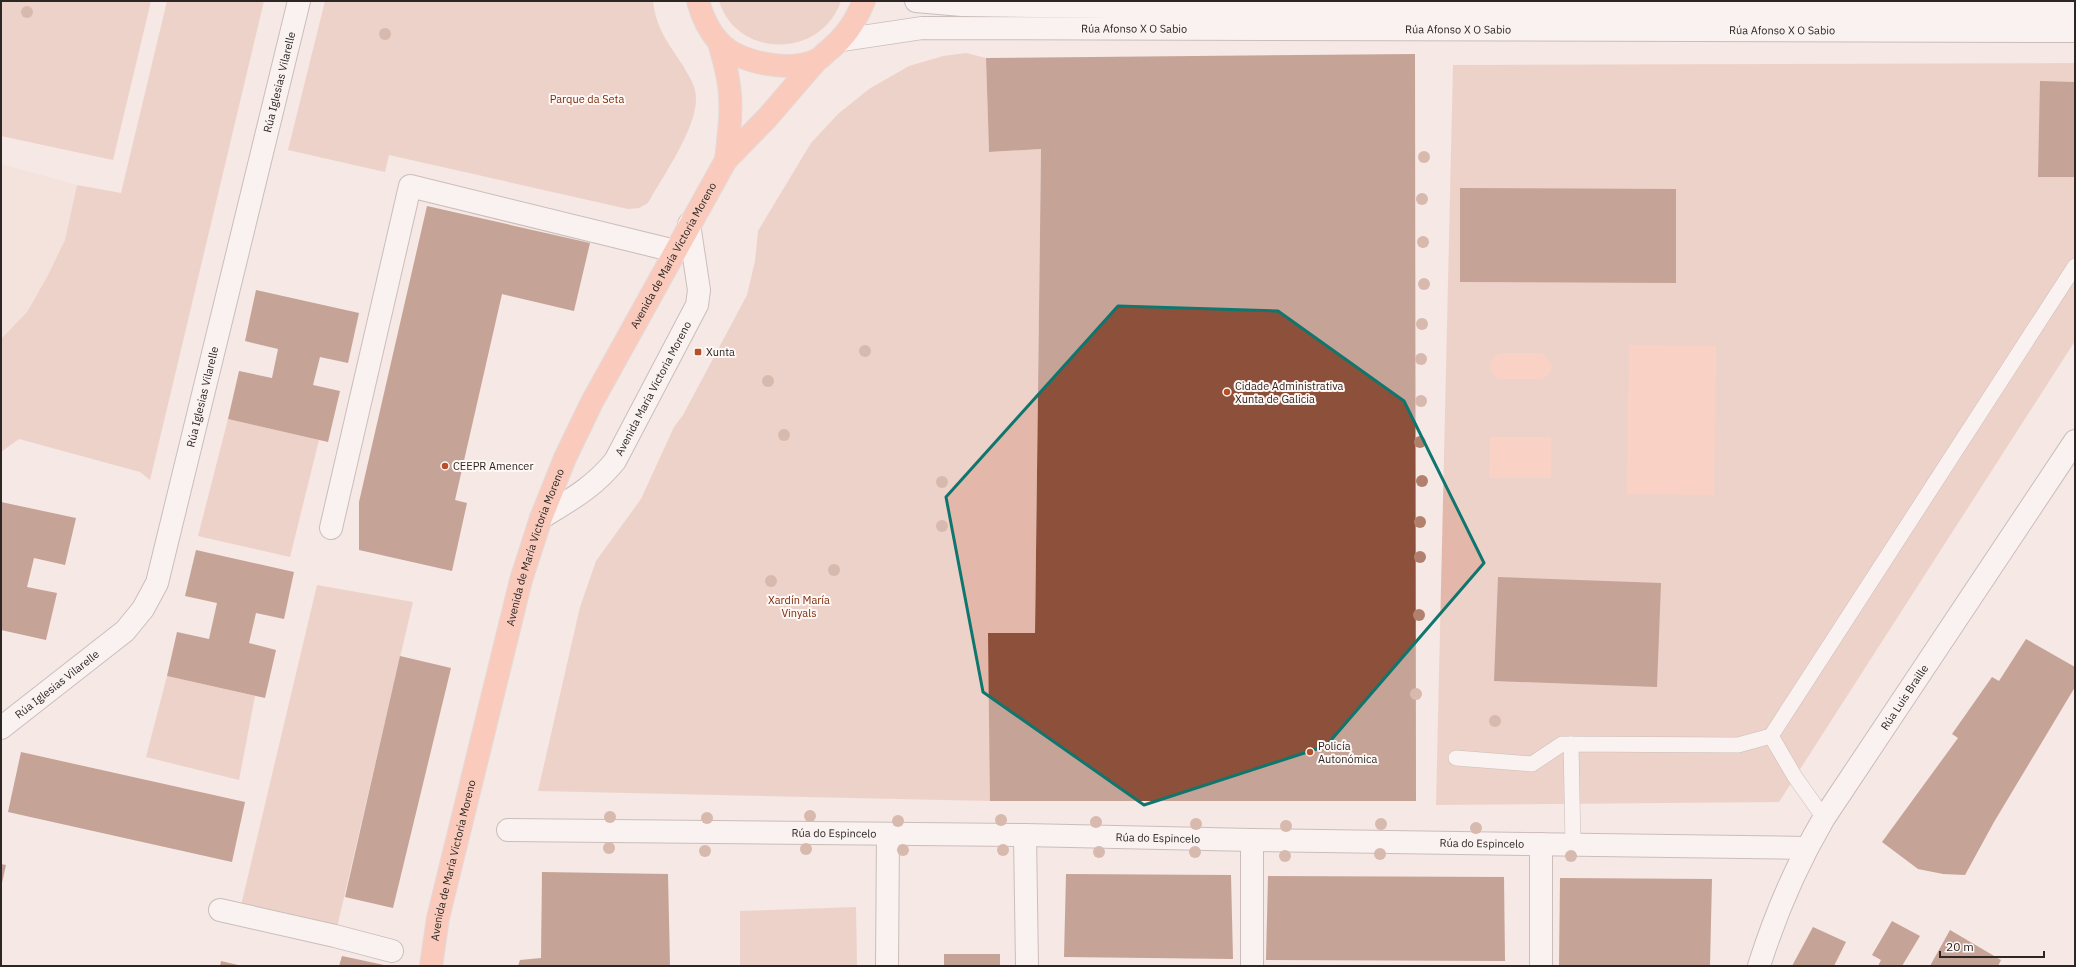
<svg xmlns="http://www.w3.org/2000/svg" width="2076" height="967" viewBox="0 0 2076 967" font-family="'IBM Plex Sans',sans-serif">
  <rect width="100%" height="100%" fill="#f6e8e4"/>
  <!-- built -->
  <polygon fill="#f2dcd5" points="1,164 77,185 65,240 47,277 27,312 1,339"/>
  <!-- green -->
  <g fill="#e3b8aa">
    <polygon points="1,1 151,1 113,160 1,136"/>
    <polygon points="167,1 264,1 150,480 140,472 19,439 1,452 1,339 27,312 47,277 65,240 77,185 121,193"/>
    <path d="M325,1h328c3,27 15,42 29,63 6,11 14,21 14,34 1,30 -33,78 -48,105l-9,5 -11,1 -239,-54 -4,17 -97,-22z"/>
    <path d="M719,1h122c-20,58 -104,58 -122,0z"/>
    <polygon points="966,53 986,58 989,152 1041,149 1035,633 990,784 990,801 538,791 580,607 596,561 641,499 674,427 683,415 747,295 755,261 758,231 811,143 838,114 869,89 909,66 943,56"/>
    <polygon points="2075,63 2075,341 1779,802 1436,805 1453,65"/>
    <polygon points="228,419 319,440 290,557 198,536"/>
    <polygon points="317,585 413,602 335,936 239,914"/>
    <polygon points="167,676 255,696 239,780 146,757"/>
    <polygon points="856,907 857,966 740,966 740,911"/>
  </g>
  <!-- water -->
  <g fill="#fcb79f">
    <polygon points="1629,345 1716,346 1714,495 1627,494"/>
    <path d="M1500,353h42l9,10c1,9 -2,13 -10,16h-41l-6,-3 -5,-11 5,-9z"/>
    <polygon points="1490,437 1551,437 1551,478 1489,478"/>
  </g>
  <!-- building -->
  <g fill="#8c503b">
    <polygon points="1415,54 1416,801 990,801 988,633 1035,633 1041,149 989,152 986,58"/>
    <polygon points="2040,81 2075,82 2075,177 2038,177"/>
    <polygon points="1460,188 1676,189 1676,283 1460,282"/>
    <polygon points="427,206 590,243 574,311 502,294 455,500 467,503 452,571 359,550 359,502"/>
    <polygon points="256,290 359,313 348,363 320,357 313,385 340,391 328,442 228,419 239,371 272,378 278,349 245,341"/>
    <polygon points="1,502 76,518 65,565 34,558 27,587 57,593 46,640 1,630"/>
    <polygon points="196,550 294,572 284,619 256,613 249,643 276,650 265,698 167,676 177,632 209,639 217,603 185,596"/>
    <polygon points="1498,577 1661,583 1657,687 1494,681"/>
    <polygon points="2026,639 2075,667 2075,687 1994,822 1965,875 1943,874 1918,869 1882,842 1958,738 1952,734 1992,677 1999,681"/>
    <polygon points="400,656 451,668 393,908 345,897"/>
    <polygon points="21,752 245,802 232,862 8,812"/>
    <polygon points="1,864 6,865 2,883 1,883"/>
    <polygon points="542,872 668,874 670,966 518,966 520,960 541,958"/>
    <polygon points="1066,874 1231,875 1233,959 1064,957"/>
    <polygon points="1268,876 1504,877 1505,961 1266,960"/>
    <polygon points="1560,878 1712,879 1710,966 1559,966"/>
    <polygon points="1892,921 1920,936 1902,966 1878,966 1881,960 1872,955"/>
    <polygon points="1813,927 1846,942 1834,966 1792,966"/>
    <polygon points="1950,930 2001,960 1998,966 1930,966"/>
    <rect x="944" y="954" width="56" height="12"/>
    <polygon points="342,956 384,965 384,966 339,966"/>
    <polygon points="221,961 238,965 238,966 220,966"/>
  </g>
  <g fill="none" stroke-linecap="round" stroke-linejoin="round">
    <!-- service casing -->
    <g stroke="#978b87" stroke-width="16">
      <g id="service">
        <polyline points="1771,736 1795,777 1824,818"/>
        <polyline points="1571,744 1573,844"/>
        <polyline points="1456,758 1532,764 1562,744 1738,745 1771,736 2075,266"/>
      </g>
    </g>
    <!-- pedestrian casing -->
    <g stroke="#978b87" stroke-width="24">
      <g id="pedestrian">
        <path id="s1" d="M508,830l517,5 227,5 555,8"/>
        <polyline points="1025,835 1027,966"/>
        <polyline points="1541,844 1541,966"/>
        <polyline points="220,910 335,936 392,951"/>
        <polyline points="887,966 888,834"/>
        <polyline points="1252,966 1252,840"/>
      </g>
    </g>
    <!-- minor casing -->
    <g stroke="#978b87" stroke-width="24">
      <g id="minor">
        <polyline points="916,1 962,5 1189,8 1509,8 2075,12"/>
        <path id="s2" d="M842,40l80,-12 1153,3"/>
        <path id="s3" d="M541,518c29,-18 52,-30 74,-57l82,-156 2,-15 -10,-66"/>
        <polyline points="331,528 410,186 675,251"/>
        <path id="s4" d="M1,728l124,-97 18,-22 14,-26 142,-582"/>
        <path id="s5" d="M1759,966c16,-51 38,-102 65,-148l251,-377"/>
      </g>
    </g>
    <!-- trunk casing -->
    <g stroke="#cccbcb" stroke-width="24">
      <g id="trunk">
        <path d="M698,1c4,15 10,29 21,41 20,21 71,31 98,18 4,-2 8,-7 12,-10 17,-14 26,-28 35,-49"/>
        <path d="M719,42c3,12 7,25 9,37 5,26 1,55 -2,81"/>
        <path id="s6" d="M431,966l7,-48 83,-338 20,-62 24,-60 27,-56 134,-242 41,-42 50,-58"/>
      </g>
    </g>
    <!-- service -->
    <use href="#service" stroke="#fff" stroke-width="15"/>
    <!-- pedestrian -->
    <use href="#pedestrian" stroke="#fff" stroke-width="22"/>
    <!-- minor -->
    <use href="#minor" stroke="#fff" stroke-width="22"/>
    <!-- trunk -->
    <use href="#trunk" stroke="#fea88c" stroke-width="22"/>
  </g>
  <!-- trees -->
  <g fill="#b2816e">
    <circle cx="27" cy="12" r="6"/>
    <circle cx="385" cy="34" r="6"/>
    <circle cx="1424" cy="157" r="6"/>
    <circle cx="1422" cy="199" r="6"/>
    <circle cx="1423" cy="242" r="6"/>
    <circle cx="1424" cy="284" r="6"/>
    <circle cx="1422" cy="324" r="6"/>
    <circle cx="865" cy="351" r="6"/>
    <circle cx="1421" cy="359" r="6"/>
    <circle cx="768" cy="381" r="6"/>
    <circle cx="1421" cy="401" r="6"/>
    <circle cx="784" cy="435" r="6"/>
    <circle cx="1420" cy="442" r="6"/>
    <circle cx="1422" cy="481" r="6"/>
    <circle cx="942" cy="482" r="6"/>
    <circle cx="1420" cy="522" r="6"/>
    <circle cx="942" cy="526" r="6"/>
    <circle cx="1420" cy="557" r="6"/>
    <circle cx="834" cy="570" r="6"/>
    <circle cx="771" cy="581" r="6"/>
    <circle cx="1419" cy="615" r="6"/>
    <circle cx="1416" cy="694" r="6"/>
    <circle cx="1495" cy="721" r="6"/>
    <circle cx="810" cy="816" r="6"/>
    <circle cx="610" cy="817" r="6"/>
    <circle cx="707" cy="818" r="6"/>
    <circle cx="1001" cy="820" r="6"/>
    <circle cx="898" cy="821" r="6"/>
    <circle cx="1096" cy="822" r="6"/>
    <circle cx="1196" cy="824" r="6"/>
    <circle cx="1381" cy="824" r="6"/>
    <circle cx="1286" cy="826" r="6"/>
    <circle cx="1476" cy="828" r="6"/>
    <circle cx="609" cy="848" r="6"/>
    <circle cx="806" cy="849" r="6"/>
    <circle cx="903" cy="850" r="6"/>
    <circle cx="1003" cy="850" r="6"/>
    <circle cx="705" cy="851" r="6"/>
    <circle cx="1099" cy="852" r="6"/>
    <circle cx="1195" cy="852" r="6"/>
    <circle cx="1380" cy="854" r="6"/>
    <circle cx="1285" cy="856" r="6"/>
    <circle cx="1571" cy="856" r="6"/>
  </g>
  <!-- marked area -->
  <path d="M0 0H2076V967H0ZM1118,306l160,5 126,90 80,162 -158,183 -182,59 -161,-113 -37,-195z" fill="#f6e8e4" fill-opacity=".55" fill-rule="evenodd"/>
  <path fill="none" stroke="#0f766e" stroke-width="3" stroke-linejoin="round" d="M1118,306l160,5 126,90 80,162 -158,183 -182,59 -161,-113 -37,-195z"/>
  <!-- markers -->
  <g fill="#b7502a" stroke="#fff7f4" stroke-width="1.5">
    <rect x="694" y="348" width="8" height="8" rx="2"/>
    <circle cx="1227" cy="392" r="4"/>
    <circle cx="445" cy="466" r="4"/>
    <circle cx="1310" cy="752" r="4"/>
  </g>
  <g text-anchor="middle" stroke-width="4" stroke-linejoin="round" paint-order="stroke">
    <!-- street labels -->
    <g font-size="11" fill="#2c2725" stroke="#fff7f4">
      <text dy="4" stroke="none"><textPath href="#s2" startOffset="293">Rúa Afonso X O Sabio</textPath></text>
      <text dy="4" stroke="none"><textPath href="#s2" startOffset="617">Rúa Afonso X O Sabio</textPath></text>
      <text dy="4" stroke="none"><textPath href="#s2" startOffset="941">Rúa Afonso X O Sabio</textPath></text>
      <text dy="4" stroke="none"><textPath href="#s4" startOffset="731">Rúa Iglesias Vilarelle</textPath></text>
      <text dy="4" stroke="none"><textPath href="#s6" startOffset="756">Avenida de María Victoria Moreno</textPath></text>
      <text dy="4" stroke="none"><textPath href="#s3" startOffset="176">Avenida María Victoria Moreno</textPath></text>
      <text dy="4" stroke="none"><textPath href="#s4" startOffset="407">Rúa Iglesias Vilarelle</textPath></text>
      <text dy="4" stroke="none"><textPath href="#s6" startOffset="432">Avenida de María Victoria Moreno</textPath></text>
      <text dy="4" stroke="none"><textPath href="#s4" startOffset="71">Rúa Iglesias Vilarelle</textPath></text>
      <text dy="4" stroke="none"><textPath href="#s5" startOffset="307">Rúa Luis Braille</textPath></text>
      <text dy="4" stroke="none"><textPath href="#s1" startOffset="326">Rúa do Espincelo</textPath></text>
      <text dy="4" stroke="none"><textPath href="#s1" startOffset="650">Rúa do Espincelo</textPath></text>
      <text dy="4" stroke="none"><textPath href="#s1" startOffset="974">Rúa do Espincelo</textPath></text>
      <text dy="4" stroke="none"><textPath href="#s6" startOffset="108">Avenida de María Victoria Moreno</textPath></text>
    </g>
    <!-- park labels -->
    <g font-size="11" fill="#7b2c0e" stroke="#fff7f4">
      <text x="587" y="103">Parque da Seta</text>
      <text x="799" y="604">Xardín María<tspan x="799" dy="13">Vinyals</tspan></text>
    </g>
    <!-- poi labels -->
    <g font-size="11" fill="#2c2725" stroke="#fff7f4" text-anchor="start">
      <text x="706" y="356">Xunta</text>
      <text x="1235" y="390">Cidade Administrativa<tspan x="1235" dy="13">Xunta de Galicia</tspan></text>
      <text x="453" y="470">CEEPR Amencer</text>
      <text x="1318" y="750">Policía<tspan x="1318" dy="13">Autonómica</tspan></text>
    </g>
  </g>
  <!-- border -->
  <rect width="2076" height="967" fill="none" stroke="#2c2725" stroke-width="4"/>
  <!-- scale -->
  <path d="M1940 951v6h104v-6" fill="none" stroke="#2c2725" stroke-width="2"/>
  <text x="1946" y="951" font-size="12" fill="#2c2725" stroke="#fff7f4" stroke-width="3" paint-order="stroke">20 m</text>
</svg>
